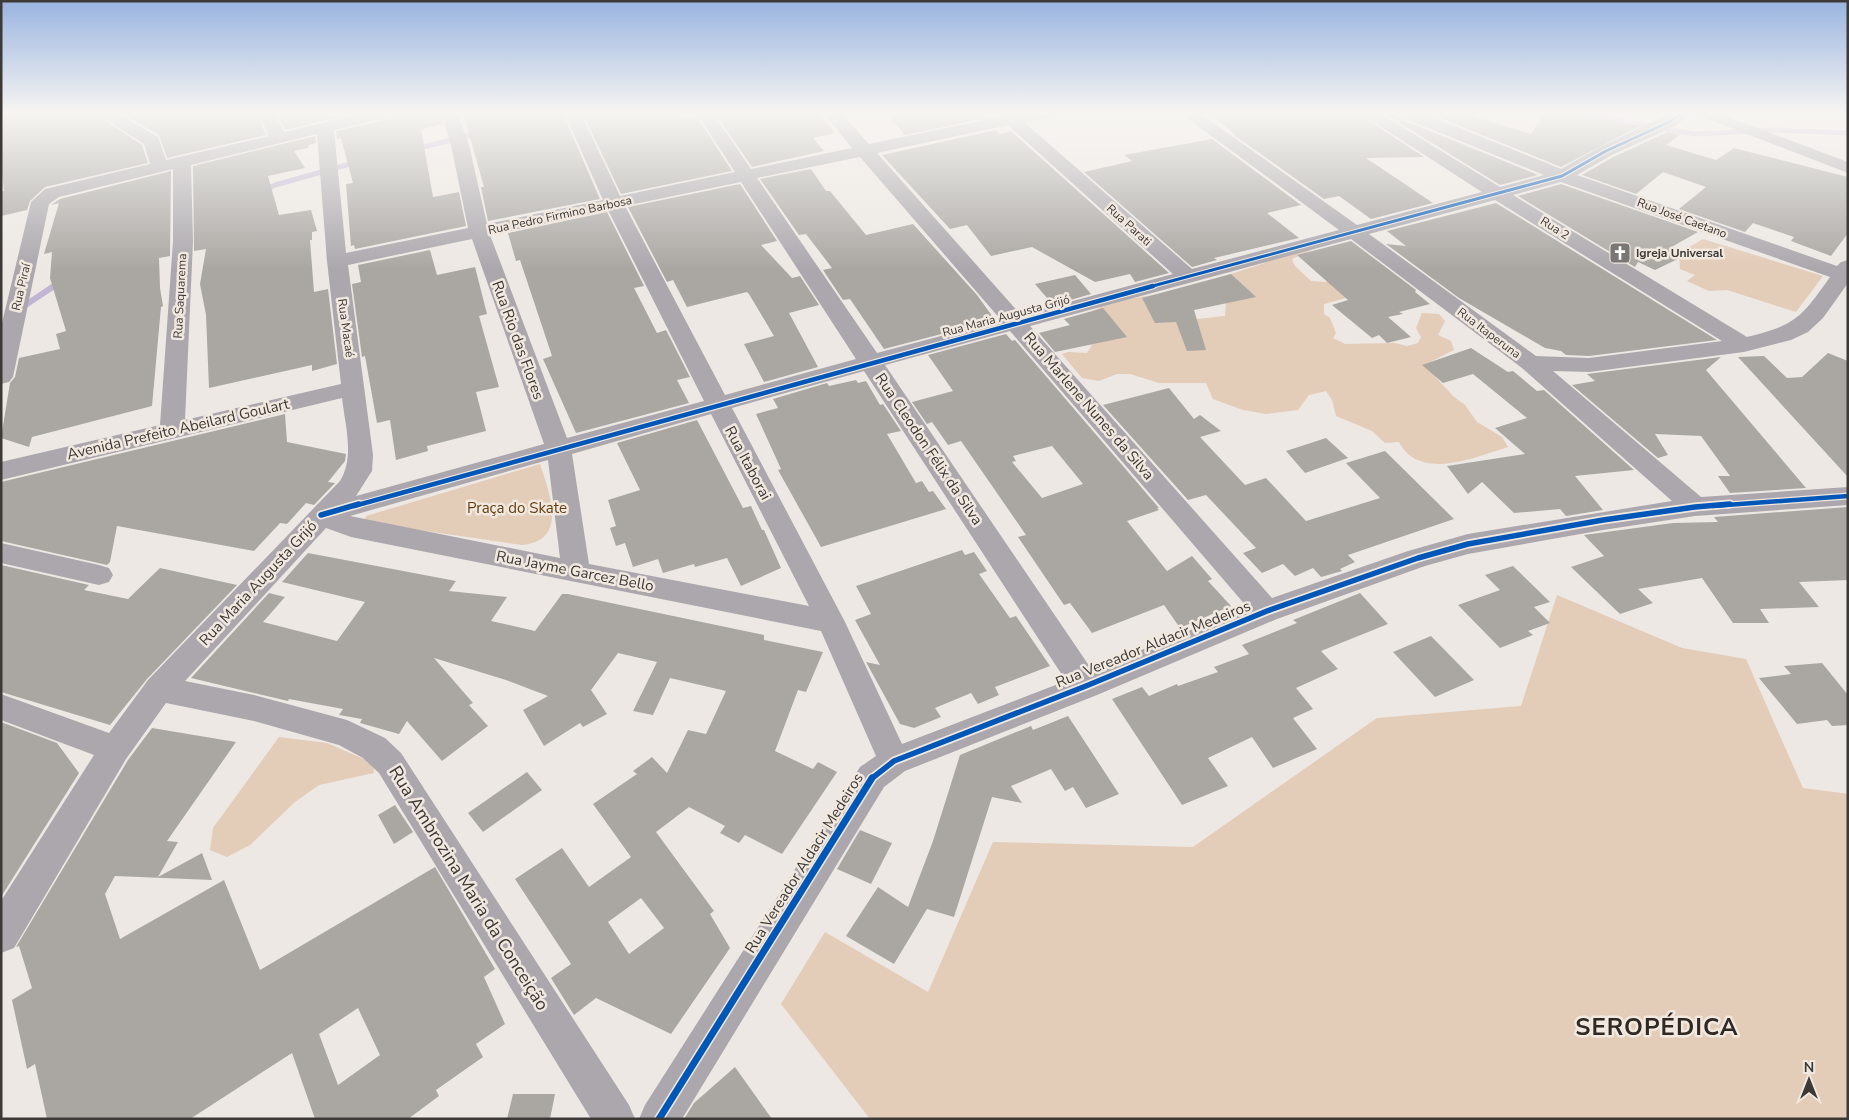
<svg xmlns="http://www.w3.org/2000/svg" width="1849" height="1120" viewBox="0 0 1849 1120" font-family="'Nunito Sans',sans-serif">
  <rect width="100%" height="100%" fill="#ede8e3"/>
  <!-- green -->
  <g fill="#e3ccb8">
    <polygon points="1703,239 1823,276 1796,312 1727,290 1709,291 1687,281 1695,275 1680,269 1679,253"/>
    <path d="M1314,249l-22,10 3,7 16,15 15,1 8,-9 16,24 -26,7v10l6,4 6,15 -3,5 12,6 50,-1 12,3 11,-3 3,-6 -5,-9 6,-15 17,1 6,7 -7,14 13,6 3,9 -22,11 -2,10 23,25 12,9 12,17 25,15 6,10c-33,10 -88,35 -109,-5l-14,1 -13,-12 -36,-15 -4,-16 -6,-9 -17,4 -11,15 -32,4 -23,-4 -30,-11 -7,-16h-47l-29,-9h-13l-18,7 -17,-3 -20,-24 6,-2 19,1 5,-8 -4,-8 -14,-16 36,-19 49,-8 38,25 28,-3 3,-41 37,-12 2,-6z"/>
    <path d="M540,464c9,28 29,77 -18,81l-158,-23 2,-6z"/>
    <polygon points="1557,595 1682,648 1746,659 1803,788 1848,794 1848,1119 870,1119 781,1004 825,932 928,992 993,842 1193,847 1377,718 1521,706"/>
    <polygon points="279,737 327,743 373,763 374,773 319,785 295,802 250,845 227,857 210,850 213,828"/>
  </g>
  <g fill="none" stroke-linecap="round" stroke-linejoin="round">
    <!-- stream-far1 -->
    <g stroke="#c2b5d4" stroke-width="5">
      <polyline points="1585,112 1634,124 1695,134 1774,130 1848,133"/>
      <polyline points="415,149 479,133"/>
      <polyline points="263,191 275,185 357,162"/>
      <polyline points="52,287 61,281"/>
    </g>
    <!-- stream -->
    <polyline stroke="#c2b5d4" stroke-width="6" points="21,308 54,286"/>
  </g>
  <!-- building -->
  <g fill="#aaa7a3" fill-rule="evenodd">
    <polygon points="1,112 93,112 142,145 148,163 45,187 30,201 27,210 1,216 1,191 4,191 1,161"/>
    <polygon points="119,112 256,112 266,135 167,158 159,135"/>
    <polygon points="276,112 359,112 285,130"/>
    <polygon points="398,112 439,112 443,124 421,129 433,197 459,192 466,226 355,249 354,245 351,246 346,184 353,183 341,138 337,139 336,131 394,118"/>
    <polygon points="463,112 562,112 600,199 488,221 481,187 484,187"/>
    <polygon points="582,112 679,112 683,118 697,117 732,171 621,194"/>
    <polygon points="817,112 835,133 813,138 824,151 752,167 715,113"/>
    <polygon points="886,112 980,112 986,118 905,135"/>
    <polygon points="1206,112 1356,112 1424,157 1366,158 1433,203 1371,219 1339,196 1324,199 1234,135 1236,135"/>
    <polygon points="1382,112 1395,112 1398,118 1538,175 1500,185"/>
    <polygon points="1425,112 1479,112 1475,117 1531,134 1543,115 1549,116 1552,112 1572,112 1640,126 1561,167"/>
    <polygon points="996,130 1000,134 1011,131 1169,273 1135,282 1130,274 1095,282 1032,247 991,256 967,225 950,229 882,155"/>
    <polygon points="1668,132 1680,135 1666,145 1716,160 1734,148 1848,177 1848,233 1831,256 1791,241 1794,237 1753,223 1745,232 1679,209 1706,187 1663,172 1636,194 1582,175 1613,157"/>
    <polygon points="315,136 316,143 309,145 308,148 294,151 305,168 268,176 279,215 311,210 317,231 312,232 312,240 310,240 314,292 328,289 337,364 312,371 312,365 209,388 206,315 200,284 206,249 194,251 193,166"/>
    <polygon points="1212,139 1301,205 1267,213 1299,238 1214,258 1217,260 1192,267 1084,172 1132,161 1124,155"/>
    <polygon points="811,169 826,191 830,191 866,235 913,224 977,295 995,320 884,349 850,299 843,300 823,270 832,268 806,234 799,235 760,179"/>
    <polygon points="171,171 170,256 159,258 160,288 163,306 161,307 152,406 32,437 29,447 1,438 10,383 15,377 19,358 60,349 56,334 66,331 50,278 52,252 44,254 59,203 51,205 60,199"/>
    <polygon points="740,184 777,241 761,245 792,278 800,276 819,305 789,313 818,367 764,382 744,344 774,336 749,294 747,292 687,307 673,280 667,282 628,207"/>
    <polygon points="1561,184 1698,232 1668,249 1684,256 1655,270 1638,262 1635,267 1518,196"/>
    <polygon points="1496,203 1717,340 1589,356 1566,355 1561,351 1545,348 1459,298 1386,244 1406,246 1387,231"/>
    <polygon points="607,212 644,286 634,288 657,333 666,330 690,377 677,380 689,403 576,433 543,359 552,356 520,260 516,261 508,233"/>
    <polygon points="1351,241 1416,290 1415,292 1430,304 1399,312 1403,314 1388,317 1411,337 1387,343 1379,335 1372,338 1332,305 1348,300 1297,255"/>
    <polygon points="430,250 437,275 475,267 487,314 479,316 499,387 476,392 486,431 427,446 428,451 396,460 390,420 377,423 365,356 362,357 352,284 361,282 358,265"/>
    <polygon points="1231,274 1256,297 1194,310 1206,350 1187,351 1176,322 1155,323 1142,298"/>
    <polygon points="1075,275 1091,294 1053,305 1035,284"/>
    <polygon points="1103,308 1127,337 1055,352 1039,333 1070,325 1064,319"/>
    <path d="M1006,334l6,7 3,-1 144,168h-2l2,2 -32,11 40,50 25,-15 20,23 -4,2 23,25 -51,22 -16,-23 -72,28 -22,-30 -6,2 -46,-68 8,-2 -65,-94 -13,4 -16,-23 -5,2 -15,-22 41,-11 -25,-36zM1052,446l31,38 -41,14 -30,-36 4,-1 -3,-5z"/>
    <polygon points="1471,348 1508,372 1513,371 1537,391 1544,390 1634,470 1575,476 1603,510 1566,516 1560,509 1514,513 1482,482 1468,494 1447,466 1525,454 1495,428 1527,418 1473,374 1443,383 1422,365"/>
    <polygon points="1828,353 1848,361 1848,477 1738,357 1764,356 1787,378 1802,377"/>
    <polygon points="1721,357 1706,370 1806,488 1730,493 1718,476 1730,476 1701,436 1655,434 1668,455 1658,458 1572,385 1595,381 1587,374"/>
    <polygon points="856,380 858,383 866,381 880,405 883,404 901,431 887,434 916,483 922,481 929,492 933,491 946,509 821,547 778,470 781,469 756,414 778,408 773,399 827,383 829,386"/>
    <polygon points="1169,388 1194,419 1200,415 1221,431 1200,437 1245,485 1266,478 1306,521 1380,498 1346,463 1385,451 1454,519 1348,555 1355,562 1340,569 1342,571 1321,577 1313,568 1295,576 1283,564 1262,573 1243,553 1256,548 1206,495 1188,500 1103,405"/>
    <polygon points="285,414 287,442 346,454 345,461 328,482 335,483 314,505 306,503 287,524 280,523 254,551 117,526 110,562 107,565 1,541 1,482"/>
    <polygon points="697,420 743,508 751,506 762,530 764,530 781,568 741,586 727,558 695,567 694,564 663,573 658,559 633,567 625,543 616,546 610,528 616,526 608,500 640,490 617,443"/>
    <polygon points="1326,438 1348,458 1305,473 1286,451"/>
    <polygon points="1848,507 1848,580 1799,582 1819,607 1760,609 1769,623 1733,623 1702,578 1638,589 1653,603 1620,614 1571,567 1604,556 1584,535 1673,523 1718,522 1714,517"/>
    <polygon points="962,550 965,555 974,552 987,571 979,574 1010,618 1016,616 1050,666 995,687 999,695 978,704 971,693 935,708 941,717 914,728 900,724 866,662 880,665 855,620 871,614 856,586"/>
    <path d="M308,553l148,28 -7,10 58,6 -16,24 44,10 27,-37h6l196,41v5l59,12 -17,40 -8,-2 -23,61 38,18 5,-7 19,10 -55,82 -37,-19 -6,8 -19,-10 5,-7 -36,-19 -33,25 58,79 -4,3 20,34 -59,86 -75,-36 -22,17 -23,-37 20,-14 -56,-85 47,-31 27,39 42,-30 -38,-53 44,-30 -4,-3 19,-14 15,16 21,-43 18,4 20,-43 -56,-13 -17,37 -20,-4 24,-49 -39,-9 -27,37 16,24 -24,13 -3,-4 -36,23 -21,-36 25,-14 -42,-16 -72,-22 39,45 -4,2 19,21 -46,35 -35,-40 -8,13 -39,-11 2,-4 -23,-4 4,-6 -54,-10 -1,2 -97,-23 78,-85 16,4 -22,25 74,19 28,-39 -83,-20zM641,898l23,30 -35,26 -21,-32z"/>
    <polygon points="1,565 89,585 84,590 128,599 160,568 237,585 147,679 110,725 1,692"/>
    <polygon points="1513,566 1550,602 1534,607 1550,623 1528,631 1533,635 1500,648 1458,605 1500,590 1485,575"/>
    <polygon points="1360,593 1388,624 1321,651 1338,669 1296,688 1313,709 1293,718 1317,749 1273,768 1252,737 1208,758 1228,786 1182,805 1112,699 1142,687 1149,696 1177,684 1178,686 1218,672 1214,667 1249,654 1242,645 1297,623 1293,620"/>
    <polygon points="1431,636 1474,680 1435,697 1393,652"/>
    <polygon points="1822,663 1848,695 1848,725 1832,726 1827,720 1797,724 1759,678 1791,674 1784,666"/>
    <polygon points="1068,716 1119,794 1086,808 1073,787 1065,791 1051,769 1011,786 1022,803 992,797 954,917 927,909 894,964 846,936 878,887 908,907 933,841 960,755 1031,726 1033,730"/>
    <polygon points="1,722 57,743 79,773 1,897"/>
    <path d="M152,728l84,14 -69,99 11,1 -20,35 44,-24 10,27 -97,-4 -10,18 15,45 104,-59 36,90 175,-103 60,102 -11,8 21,47 -29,20 7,13 -47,33 3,6 -31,23h-93l-23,-66 -102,66h-143l-12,-55 -8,5 -15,-69 20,-12 -13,-42 -3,1 112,-187zM358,1008l22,47 -42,30 -19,-51z"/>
    <polygon points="527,772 542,790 483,832 468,813"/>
    <polygon points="395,805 413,832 394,844 378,815"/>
    <polygon points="860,830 892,843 871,884 837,869"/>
    <polygon points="735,1067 772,1119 684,1119 694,1103"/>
    <polygon points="513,1094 555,1094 550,1119 507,1119"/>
  </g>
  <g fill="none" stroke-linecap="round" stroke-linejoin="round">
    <!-- minor -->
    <g fill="#aba7ad" fill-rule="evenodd">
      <path d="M95,112h20l43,25 8,23 103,-24 -11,-24h16l10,20 83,-20h29l-2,4 -60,14 12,123 122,-25 -17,-83 -10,-33h16l12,33 18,79 116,-24 -39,-88h16l40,84 115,-24 -39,-60h16l39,57 101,-21 -29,-36h17l29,32 130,-27 -4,-5h60l-2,4 -29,6 168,147 147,-39 -160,-118h19l159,113 125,-33 -124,-80h20l122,75 44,-12 -145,-59 -2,-4h23l141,57 39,-22 73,-35h42l133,50v11l-156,-60 -17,13 -63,29 -35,20 260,91 4,-4 7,-2v23l-25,35 -15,14 -17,8 -47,12 -155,20 -36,-1 148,126 147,-10v18l-153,11 -92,14 -135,24 -43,12 -148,53 -180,76 -192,76 -21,16 -202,332h-43l6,-14 215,-338 16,-11 -55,-125 -470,-94 -25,-9 -141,153 69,14 93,25 38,18 16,15 228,352 6,14h-44l-212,-346 -16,-15 -24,-13 -85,-24 -88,-18 -40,56 -112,189 -13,5v-52l93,-146 -93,-35v-26l108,39 39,-53 192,-199c15,-24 5,-56 2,-83l-341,82v-18l159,-37 13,-184v-72l-114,28 -10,7 -36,173 -4,5 -8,2v-57l30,-125 14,-13 105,-25 -6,-20zM1008,125l165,149 -152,41 -144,-162zM317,134l10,127 14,123 -156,36 8,-179 -2,-76zM860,157l141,163 -124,33 -120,-175zM741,182l115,177 -131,36 -100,-189zM1561,182l269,95c-29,41 -34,48 -83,60l-234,-142zM1495,200l227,141 -133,17 -53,-2 -167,-122zM608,210l96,191 -137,37 -77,-203zM472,239l72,205 -188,52 16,-25 1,-16 -25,-190zM1351,239l171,129 150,133 -204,33 -60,17 -136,47 -242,-272zM1010,331l237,276 -155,63 -207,-305zM864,371l202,310 -164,63 -57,-122 -113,-214zM711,414l98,192 -220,-42 -17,-110zM548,460l12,98 -210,-42z"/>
      <polygon points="1,543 99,565 109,568 113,575 109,582 99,585 1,563"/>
    </g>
    <!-- cycleway-far3 casing -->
    <g stroke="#f1e8df" stroke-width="5">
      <polyline id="cycleway-far3" points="1149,287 1562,176 1606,151 1669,122 1685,112"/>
    </g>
    <!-- cycleway-far2 casing -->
    <g stroke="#f1e8df" stroke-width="7">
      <g id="cycleway-far2">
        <polyline points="354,506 1153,286"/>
        <polyline points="1713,506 1848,496"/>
      </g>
    </g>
    <!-- cycleway-far1 casing -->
    <g stroke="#f1e8df" stroke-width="9">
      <g id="cycleway-far1">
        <polyline points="321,515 359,504"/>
        <polyline points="871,779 894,761 1086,686 1267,611 1418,558 1468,544 1603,520 1695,507 1730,504"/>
      </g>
    </g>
    <!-- cycleway casing -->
    <g stroke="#f1e8df" stroke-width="10">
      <polyline id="cycleway" points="659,1119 872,778"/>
    </g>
    <!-- cycleway-far3 -->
    <use href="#cycleway-far3" stroke="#0057b8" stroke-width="3"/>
    <!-- cycleway-far2 -->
    <use href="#cycleway-far2" stroke="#0057b8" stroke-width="4.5"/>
    <!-- cycleway-far1 -->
    <use href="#cycleway-far1" stroke="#0057b8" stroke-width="5.5"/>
    <!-- cycleway -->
    <use href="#cycleway" stroke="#0057b8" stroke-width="7"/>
  </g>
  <!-- sky -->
  <linearGradient id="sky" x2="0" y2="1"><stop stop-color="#99b4e0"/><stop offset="0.42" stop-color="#f7f5f2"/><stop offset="1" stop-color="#f7f5f2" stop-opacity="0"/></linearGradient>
  <rect width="1849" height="269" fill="url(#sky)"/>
  <!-- icons -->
  <defs>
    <g id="church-square" transform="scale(1.125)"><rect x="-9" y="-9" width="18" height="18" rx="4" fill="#7a7673" stroke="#f1e8df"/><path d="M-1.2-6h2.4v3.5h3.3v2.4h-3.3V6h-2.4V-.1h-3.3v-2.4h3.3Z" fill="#fff"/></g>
  </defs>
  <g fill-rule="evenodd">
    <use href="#church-square" x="1620" y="253"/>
  </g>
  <g text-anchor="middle" stroke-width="5" stroke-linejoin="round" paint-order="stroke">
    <!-- far-street labels -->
    <g font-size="12" fill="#3c3936" stroke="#f1e8df">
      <text transform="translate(560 215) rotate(-12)" y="4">Rua Pedro Firmino Barbosa</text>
      <text transform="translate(1682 218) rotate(20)" y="4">Rua José Caetano</text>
      <text transform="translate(1129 225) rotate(42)" y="4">Rua Parati</text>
      <text transform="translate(1555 228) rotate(32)" y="4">Rua 2</text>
      <text transform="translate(21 287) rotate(-77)" y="4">Rua Piraí</text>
      <text transform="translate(180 296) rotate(-87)" y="4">Rua Saquarema</text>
      <text transform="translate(1006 316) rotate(-15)" y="4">Rua Maria Augusta Grijó</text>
      <text transform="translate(346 328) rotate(82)" y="4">Rua Macaé</text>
      <text transform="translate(1489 333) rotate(37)" y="4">Rua Itaperuna</text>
    </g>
    <!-- far-poi labels -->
    <g font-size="12" font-weight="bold" fill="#3c3936" stroke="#f1e8df" text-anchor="start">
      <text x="1636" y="257">Igreja Universal</text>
    </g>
    <!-- street labels -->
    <g font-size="15" fill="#3c3936" stroke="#f1e8df">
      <text transform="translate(518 340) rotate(70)" y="5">Rua Rio das Flores</text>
      <text transform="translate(1089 406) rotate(49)" y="5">Rua Marlene Nunes da Silva</text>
      <text transform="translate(178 429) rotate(-13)" y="5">Avenida Prefeito Abeilard Goulart</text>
      <text transform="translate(929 449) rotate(56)" y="5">Rua Cleodon Félix da Silva</text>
      <text transform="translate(748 463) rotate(62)" y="5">Rua Itaborai</text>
      <text transform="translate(575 571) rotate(11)" y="5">Rua Jayme Garcez Bello</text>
      <text transform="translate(258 583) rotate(-47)" y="5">Rua Maria Augusta Grijó</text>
      <text transform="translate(1153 644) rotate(-22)" y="5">Rua Vereador Aldacir Medeiros</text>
      <text transform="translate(804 863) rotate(-58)" y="5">Rua Vereador Aldacir Medeiros</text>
    </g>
    <!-- park labels -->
    <g font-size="15" fill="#653e10" stroke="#f1e8df">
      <text x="517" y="513">Praça do Skate</text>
    </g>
    <!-- near-street labels -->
    <g font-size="18" fill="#3c3936" stroke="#f1e8df">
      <text transform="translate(469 888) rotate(58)" y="6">Rua Ambrozina Maria da Conceição</text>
    </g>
    <!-- near-district labels -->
    <g font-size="24" font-weight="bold" letter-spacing="1" fill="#302923" stroke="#f1e8df">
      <text x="1657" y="1035">SEROPÉDICA</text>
    </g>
  </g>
  <!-- border -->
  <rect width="1849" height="1120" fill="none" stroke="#3c3936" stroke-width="5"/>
  <!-- north arrow -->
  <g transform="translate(1809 1080)" stroke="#f1e8df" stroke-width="4" paint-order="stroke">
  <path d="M0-4L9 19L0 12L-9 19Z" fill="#3c3936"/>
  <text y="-8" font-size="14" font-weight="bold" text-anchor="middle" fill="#3c3936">N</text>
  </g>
</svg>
